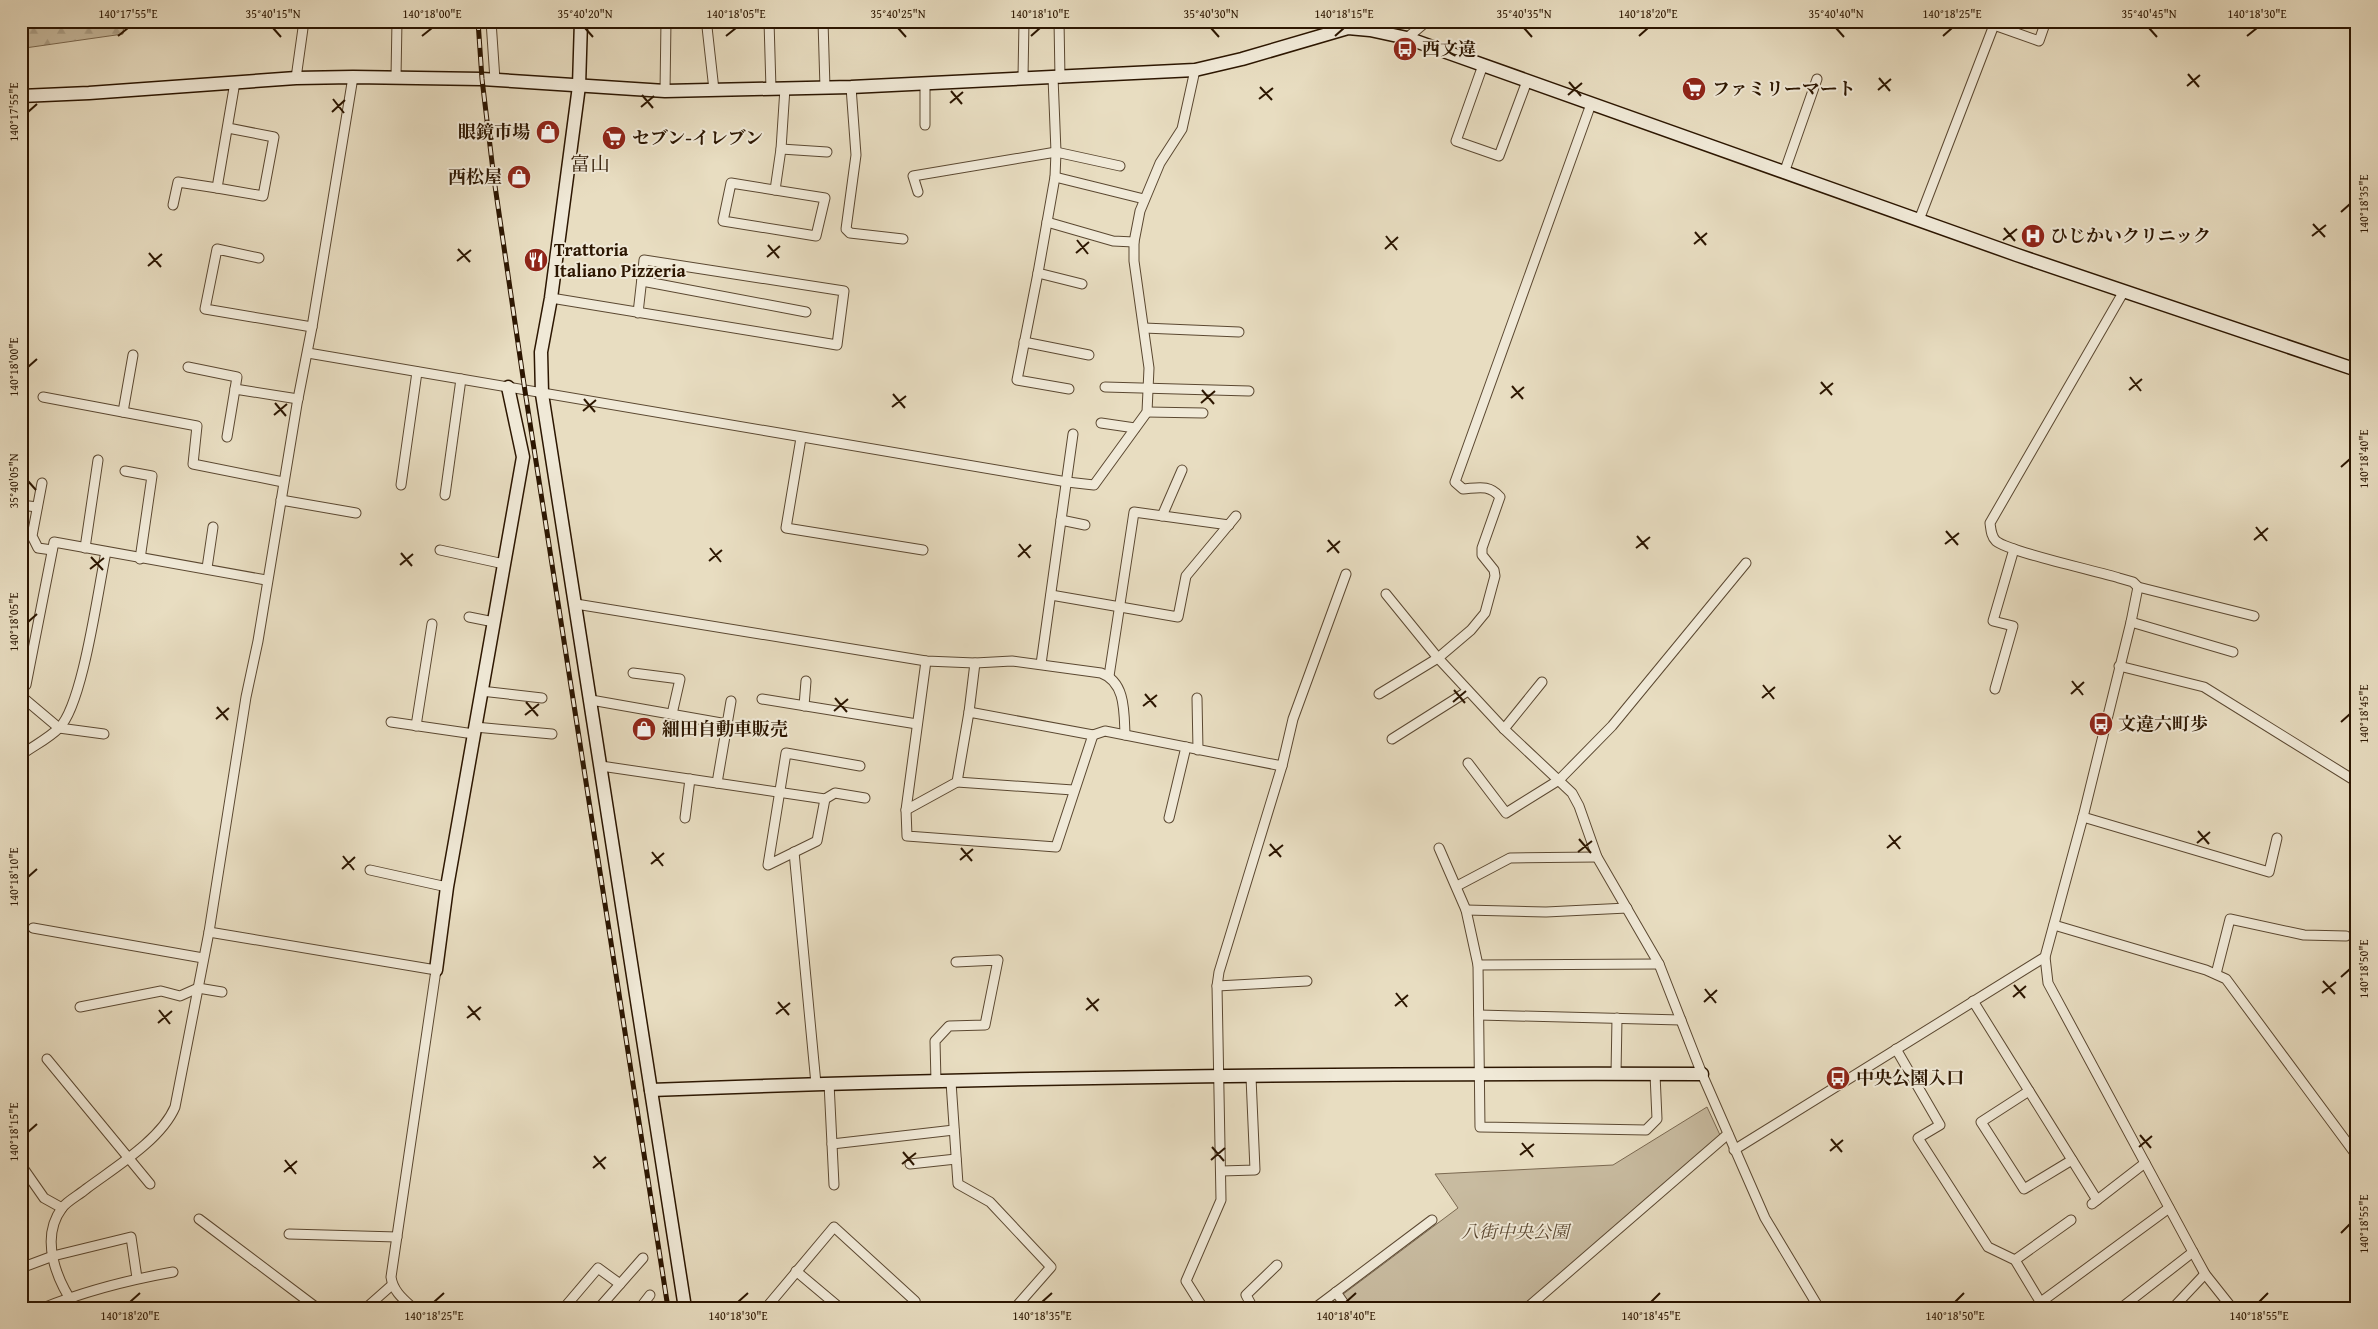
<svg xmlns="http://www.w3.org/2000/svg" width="2378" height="1329" viewBox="0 0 2378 1329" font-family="'Gentium Book Plus','Noto Serif JP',serif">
  <defs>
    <pattern id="forest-firs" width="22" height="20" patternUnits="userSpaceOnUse" patternTransform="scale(1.25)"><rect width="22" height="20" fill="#c8bba0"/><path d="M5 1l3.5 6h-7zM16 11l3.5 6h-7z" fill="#aca088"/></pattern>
  </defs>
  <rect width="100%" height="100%" fill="#e8ddc1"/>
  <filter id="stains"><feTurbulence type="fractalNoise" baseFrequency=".004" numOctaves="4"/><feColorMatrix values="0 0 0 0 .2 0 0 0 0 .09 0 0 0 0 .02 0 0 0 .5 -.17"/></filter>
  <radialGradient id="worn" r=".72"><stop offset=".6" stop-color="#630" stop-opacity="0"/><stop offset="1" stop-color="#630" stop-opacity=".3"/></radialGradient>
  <!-- green -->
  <polygon fill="#c8bba0" stroke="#7a6850" points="1707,1107 1720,1135 1521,1308 1351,1308 1342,1295 1458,1208 1435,1174 1613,1165"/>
  <!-- forest -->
  <polygon fill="url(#forest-firs)" stroke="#7a6850" points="25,21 124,21 123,34 25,48"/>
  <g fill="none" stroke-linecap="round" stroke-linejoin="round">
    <!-- street casing -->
    <g stroke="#5b4831" stroke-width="11">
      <g id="street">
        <polyline points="491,21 495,80"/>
        <polyline points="769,21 771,89"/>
        <polyline points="823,21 825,88"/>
        <polyline points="1059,21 1060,78"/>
        <polyline points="707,27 714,90"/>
        <polyline points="1407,38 1427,21"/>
        <polyline points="1483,65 1456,141 1499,156 1527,81"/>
        <polyline points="396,77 397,21"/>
        <polyline points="1023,77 1024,21"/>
        <polyline points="1053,77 1056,152 1055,177 1038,273 1082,284"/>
        <polyline points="296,78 304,21"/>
        <polyline points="851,87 856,155 846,229 850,233 903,239"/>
        <polyline points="665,91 666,21"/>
        <polyline points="925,125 925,83"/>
        <polyline points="228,128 274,137 263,196 217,188 235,82"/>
        <polyline points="781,149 827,152"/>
        <polyline points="1784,173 1817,79"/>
        <polyline points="1055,177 1144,199"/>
        <polygon points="731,183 825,198 816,236 723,221"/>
        <polyline points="775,190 781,149 785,88"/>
        <polyline points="918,192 913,176 1056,152 1120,166"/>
        <polyline points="173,205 178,182 217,188"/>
        <polyline points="1919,220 1994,25 2039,41 2046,21"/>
        <polyline points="1047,222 1113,241 1134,242"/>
        <polyline points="259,258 217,249 205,309 312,327"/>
        <polyline points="1038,273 1017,380 1069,389"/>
        <polyline points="642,281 806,312"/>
        <path d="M2124,291l-134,232c1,7 1,13 6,18 13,11 101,30 123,37l14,4 5,5 116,29"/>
        <polyline points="551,298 801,339 837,345 844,291 644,260 638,313"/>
        <polyline points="1144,328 1239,332"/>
        <polyline points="1024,342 1089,355"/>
        <polyline points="308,353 1067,482 1094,485 1147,412 1149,368 1134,261 1134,242 1140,211 1160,163 1182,129 1195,70"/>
        <polyline points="188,367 237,377 235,389"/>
        <polyline points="1105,387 1249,391"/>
        <polyline points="43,397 197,426 193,464 283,482"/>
        <polyline points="123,412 133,355"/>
        <polyline points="1147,412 1203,413"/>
        <polyline points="1101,423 1135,428"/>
        <polyline points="227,437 235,389 298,399"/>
        <polyline points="801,438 786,528 923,550"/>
        <polyline points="125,471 152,476 140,559"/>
        <polyline points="42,483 32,536 38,548 52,550"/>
        <polyline points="401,485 417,372"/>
        <polyline points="445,495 461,379"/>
        <polyline points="281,500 356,513"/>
        <polyline points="21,505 37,507"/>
        <polyline points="1162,516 1182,470"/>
        <polyline points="1061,520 1085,525"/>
        <polyline points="85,548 98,460"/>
        <polyline points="440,550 504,564"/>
        <polyline points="207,568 213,527"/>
        <polyline points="1386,594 1438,658 1504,729 1572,793 1579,806 1597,857 1659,964 1702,1074 1765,1218 1819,1308"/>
        <polyline points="1051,595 1178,617 1186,576 1236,516"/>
        <path d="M576,604l350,57 49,2 37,-2 89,12c25,9 23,40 24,62"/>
        <polyline points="469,617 494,622"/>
        <polyline points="2131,622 2233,652"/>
        <polyline points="926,661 906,810 907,836 1056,847 1093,735"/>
        <polyline points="1041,664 1073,434"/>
        <polyline points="2119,666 2204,687 2357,782"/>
        <polyline points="633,673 680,679 672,714"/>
        <polyline points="1109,676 1134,512 1229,525"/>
        <polyline points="21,689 26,685 54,542 266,580"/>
        <polyline points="1995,689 2013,626 1993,621 2014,549"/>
        <polyline points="481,691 542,698"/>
        <path d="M1379,694l59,-36 33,-28 14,-17 10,-37 -1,-6 -12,-15v-7l18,-51c-11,-13 -22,-9 -37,-8l-8,-7 136,-378"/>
        <polyline points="21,696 59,728 104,734"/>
        <polyline points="1197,698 1198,750"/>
        <polyline points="762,699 917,724"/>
        <polyline points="591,700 727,724"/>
        <polyline points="804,706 806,681"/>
        <polyline points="969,712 975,663"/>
        <polyline points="391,722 474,734"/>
        <polyline points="416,726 432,624"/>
        <polyline points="475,727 552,734"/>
        <polyline points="1504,729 1542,682"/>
        <polyline points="1392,739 1468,691"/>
        <path d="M21,755c12,-9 27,-16 38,-27 24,-23 39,-139 47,-176"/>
        <polyline points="1468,763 1506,813 1559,780 1612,726 1746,563"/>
        <polyline points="601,766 825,799 835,793 865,798"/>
        <polyline points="957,782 1073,790"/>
        <polyline points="717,783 731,701"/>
        <polyline points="825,799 817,841 768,865 786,753 860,766"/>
        <polyline points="906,810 957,782 969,712 1093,735 1105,731 1282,766"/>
        <polyline points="2083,817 2269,872 2277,838"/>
        <polyline points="685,818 690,779"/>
        <polyline points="1169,818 1186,747"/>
        <polyline points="1439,848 1466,910 1478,965 1480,1127 1646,1130 1657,1119 1655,1074"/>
        <polyline points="794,852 816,1084"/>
        <polyline points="370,870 447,887"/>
        <polyline points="1457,886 1510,858 1597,857"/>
        <polyline points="1466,910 1546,912 1627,908"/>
        <polyline points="2054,925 2206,970 2226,979 2357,1156"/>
        <polyline points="33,928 203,958"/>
        <path d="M209,932l227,38 -45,307c2,14 12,22 22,31"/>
        <polyline points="2045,957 2048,983 2193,1252 2205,1274 2232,1308"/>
        <polyline points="1478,965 1659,964"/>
        <polyline points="2216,974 2230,919 2304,935 2346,936"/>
        <polyline points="1217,986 1307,981"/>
        <polyline points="1973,1001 2097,1200"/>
        <polyline points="80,1007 161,991 180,996 198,988 222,992"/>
        <polyline points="1479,1015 1681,1020"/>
        <polyline points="1896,1049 1940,1125 1918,1138 1988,1247 2015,1260 2044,1308"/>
        <polyline points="47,1059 150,1184"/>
        <polyline points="1616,1074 1617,1018"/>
        <polyline points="936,1082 935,1041 949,1026 985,1025 998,960 956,962"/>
        <polyline points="951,1082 958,1184 990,1202 1051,1267 1015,1308"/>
        <polyline points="829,1083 834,1185"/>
        <polyline points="2029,1091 1981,1122 2024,1189 2072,1160"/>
        <polyline points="832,1144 954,1130"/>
        <polyline points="1734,1150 2045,957 2083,817 2131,622 2138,587"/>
        <polyline points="910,1164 956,1159"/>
        <polyline points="21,1165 44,1198 62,1208"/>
        <polyline points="1221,1171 1255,1170 1251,1077"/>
        <polyline points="2092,1204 2145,1163"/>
        <polyline points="199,1219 317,1308"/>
        <polyline points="289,1234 397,1237"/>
        <polyline points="2015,1260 2071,1220"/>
        <polyline points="21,1268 53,1256 131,1237 137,1278"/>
        <polyline points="796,1271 840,1308"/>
        <polyline points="1336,1292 1347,1308"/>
        <polyline points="2041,1302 2169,1208"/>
        <path d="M43,1308c42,-17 85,-28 130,-36"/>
        <path d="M76,1308c-19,-27 -37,-69 -14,-100 5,-7 17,-13 24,-19 28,-21 75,-49 89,-82l34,-175 37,-235 12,-56 39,-237 15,-77 41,-250"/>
        <polyline points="366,1308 392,1285"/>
        <polyline points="564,1308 598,1268 620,1284"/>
        <polyline points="599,1308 643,1258"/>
        <polyline points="640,1308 650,1295"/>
        <polyline points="766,1308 834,1227 915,1301 910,1308"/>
        <polyline points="1203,1308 1186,1281 1221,1200 1217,986 1219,972 1282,766 1293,719 1346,574"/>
        <polyline points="1253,1308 1246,1295 1277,1265"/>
        <polyline points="1315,1308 1432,1220"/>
        <polyline points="1527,1308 1728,1134"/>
        <polyline points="2121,1308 2193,1252"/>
        <polyline points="2173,1308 2205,1274"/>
      </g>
    </g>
    <!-- secondary casing -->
    <g stroke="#2c1601" stroke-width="15">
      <g id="secondary">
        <polyline points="581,21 579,86 551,298 541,352 542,394 685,1308"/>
        <polyline points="21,96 89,93 296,78 353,77 482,79 665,91 851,87 1195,70 1242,59 1348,28 1370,30 1407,38 2017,255 2357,370"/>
        <polyline points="436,970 447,887 523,457 508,387"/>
        <path d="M651,1090c350,-14 701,-17 1051,-16"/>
      </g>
    </g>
    <!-- street -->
    <use href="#street" stroke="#f0e9d7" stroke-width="9"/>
    <!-- secondary -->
    <use href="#secondary" stroke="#f0e9d7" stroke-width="12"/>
    <!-- rail casing -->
    <g stroke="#2c1601" stroke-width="5">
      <polyline id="rail" points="478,21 482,79 494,179 525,391 668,1308"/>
    </g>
    <!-- rail -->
    <use href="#rail" stroke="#f0e9d7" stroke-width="3" stroke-dasharray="9" stroke-linecap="butt"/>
  </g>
  <!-- ticks -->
  <path fill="none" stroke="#2c1601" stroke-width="2" d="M273,28l8,9M585,28l8,9M898,28l8,9M1211,28l8,9M1524,28l8,9M1836,28l8,9M2149,28l8,9M118,36l10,-8M422,36l10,-8M726,36l10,-8M1031,36l9,-8M1335,36l9,-8M1639,36l9,-8M1943,36l9,-8M2247,36l10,-8M2188,74l11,13M1879,78l11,13M1569,82l12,14M2187,86l13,-11M1260,87l12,13M1878,90l13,-11M951,91l11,13M642,95l11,13M1568,95l14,-12M333,99l11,14M1259,99l14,-11M950,103l13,-11M641,107l13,-11M28,112l9,-8M332,112l13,-12M2341,212l9,-8M2313,224l12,13M2004,228l11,13M1695,232l11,13M1386,236l11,14M2312,236l14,-11M1077,240l11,14M2003,240l14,-11M1694,244l13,-11M768,245l11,13M458,249l12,13M1385,249l13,-12M149,253l12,14M1076,253l13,-11M767,257l13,-11M457,261l14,-11M148,266l14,-12M28,367l9,-8M2130,377l11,14M1821,382l11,13M1512,386l11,13M1202,390l12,14M2129,390l13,-11M893,394l12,14M1820,394l13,-11M1511,398l13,-11M584,399l11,13M275,403l11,13M1201,403l14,-12M892,407l14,-11M583,411l13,-11M274,415l13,-11M2341,467l9,-8M28,481l8,9M2256,527l11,14M1946,531l12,14M1637,536l11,13M1328,540l11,13M2254,540l14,-12M1019,544l11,14M1945,544l14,-11M710,548l11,14M1636,548l14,-11M1327,552l13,-11M401,553l11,13M91,557l12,13M1018,557l13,-12M709,561l13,-11M400,565l13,-11M90,569l14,-11M28,622l9,-8M2072,681l11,14M1763,685l11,14M1454,690l11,13M1145,694l11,13M2071,694l13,-12M835,698l12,14M1762,698l13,-11M526,702l12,14M1453,702l13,-11M1143,706l14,-11M217,707l11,13M834,711l14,-12M525,715l14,-11M216,719l13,-11M2341,722l9,-8M2198,831l11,13M1889,835l11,14M1579,839l12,14M2197,843l13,-11M1270,844l11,13M961,848l11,13M1887,848l14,-12M652,852l11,14M1578,852l14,-11M343,856l11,14M1269,856l14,-11M960,860l13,-11M651,864l13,-11M342,869l13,-12M28,877l9,-8M2341,977l9,-8M2323,981l12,13M2014,985l11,13M1705,989l11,14M1396,993l11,14M2322,993l14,-11M2013,997l13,-11M1087,998l11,13M778,1002l11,13M1704,1002l13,-12M468,1006l12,14M1395,1006l13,-11M159,1010l11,14M1086,1010l13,-11M776,1014l14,-11M467,1018l14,-11M158,1023l14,-12M28,1132l9,-8M2140,1135l11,13M1831,1139l11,13M1522,1143l11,14M1212,1147l12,14M2139,1147l13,-11M1830,1151l13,-11M903,1152l11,13M1520,1155l14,-11M594,1156l11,13M285,1160l11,14M1211,1160l14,-12M902,1164l14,-11M593,1168l13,-11M284,1172l13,-11M2341,1233l9,-9M130,1302l10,-9M434,1302l10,-9M738,1302l10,-9M1042,1302l10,-9M1346,1302l10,-9M1651,1302l9,-9M1955,1302l9,-9M2259,1302l9,-9"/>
  <!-- icons -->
  <defs>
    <g id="bus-disc" transform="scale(1.25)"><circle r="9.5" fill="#8f2418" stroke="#f0e9d7"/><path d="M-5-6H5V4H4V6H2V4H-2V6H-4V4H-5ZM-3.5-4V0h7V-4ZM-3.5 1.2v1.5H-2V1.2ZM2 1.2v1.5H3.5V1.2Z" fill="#fff"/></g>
    <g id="supermarket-disc" transform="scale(1.25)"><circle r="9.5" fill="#8f2418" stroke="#f0e9d7"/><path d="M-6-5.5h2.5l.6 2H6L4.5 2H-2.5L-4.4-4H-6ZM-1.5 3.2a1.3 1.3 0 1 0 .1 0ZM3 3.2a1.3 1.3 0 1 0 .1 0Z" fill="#fff"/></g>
    <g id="shop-disc" transform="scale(1.25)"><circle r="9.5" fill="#8f2418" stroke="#f0e9d7"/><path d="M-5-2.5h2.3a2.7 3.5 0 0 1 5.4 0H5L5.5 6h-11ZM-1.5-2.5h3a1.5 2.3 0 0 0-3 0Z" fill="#fff"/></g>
    <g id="hospital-disc" transform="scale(1.25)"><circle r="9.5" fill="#8f2418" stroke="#f0e9d7"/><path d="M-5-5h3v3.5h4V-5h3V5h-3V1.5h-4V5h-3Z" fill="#fff"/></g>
    <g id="restaurant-disc" transform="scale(1.25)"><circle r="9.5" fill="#8f2418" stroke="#f0e9d7"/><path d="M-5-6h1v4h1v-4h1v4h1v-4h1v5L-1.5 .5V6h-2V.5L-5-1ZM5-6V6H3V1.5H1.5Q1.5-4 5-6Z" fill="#fff"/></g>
  </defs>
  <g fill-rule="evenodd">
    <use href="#bus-disc" x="1405" y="49"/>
    <use href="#supermarket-disc" x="1694" y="89"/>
    <use href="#shop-disc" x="548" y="132"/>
    <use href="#supermarket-disc" x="614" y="138"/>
    <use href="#shop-disc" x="519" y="177"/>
    <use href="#hospital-disc" x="2033" y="236"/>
    <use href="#restaurant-disc" x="536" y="260"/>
    <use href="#bus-disc" x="2101" y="724"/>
    <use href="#shop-disc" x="644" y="729"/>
    <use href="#bus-disc" x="1838" y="1078"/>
  </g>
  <g text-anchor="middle" stroke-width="4" stroke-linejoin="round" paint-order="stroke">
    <!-- poi labels -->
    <g font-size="18" font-weight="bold" fill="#2c1601" stroke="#f0e9d7" text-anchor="start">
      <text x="1422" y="55">西文違</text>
      <text x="1712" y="95">ファミリーマート</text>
      <text x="530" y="138" text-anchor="end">眼鏡市場</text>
      <text x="632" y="144">セブン-イレブン</text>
      <text x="502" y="183" text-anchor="end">西松屋</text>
      <text x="2050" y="242">ひじかいクリニック</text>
      <text x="554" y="256">Trattoria<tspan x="554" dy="21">Italiano Pizzeria</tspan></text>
      <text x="2118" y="730">文違六町歩</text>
      <text x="662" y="735">細田自動車販売</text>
      <text x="1856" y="1084">中央公園入口</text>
    </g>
    <!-- park labels -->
    <g font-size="18" font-style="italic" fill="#5b4831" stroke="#f0e9d7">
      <text x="1515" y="1238">八街中央公園</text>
    </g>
    <!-- quarter labels -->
    <g font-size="20" fill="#2c1601" stroke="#f0e9d7">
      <text x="590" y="171">富山</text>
    </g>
  </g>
  <!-- margin -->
  <rect width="2378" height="1329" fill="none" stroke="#e8ddc1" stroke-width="55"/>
  <rect x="28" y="28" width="2322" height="1274" fill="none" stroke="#2c1601" stroke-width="2"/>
  <g font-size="12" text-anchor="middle" fill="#2c1601">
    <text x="128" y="18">140°17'55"E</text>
    <text x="273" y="18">35°40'15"N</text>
    <text x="432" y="18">140°18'00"E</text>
    <text x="585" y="18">35°40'20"N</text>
    <text x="736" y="18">140°18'05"E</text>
    <text x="898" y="18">35°40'25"N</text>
    <text x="1040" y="18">140°18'10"E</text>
    <text x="1211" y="18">35°40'30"N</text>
    <text x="1344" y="18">140°18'15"E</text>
    <text x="1524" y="18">35°40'35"N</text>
    <text x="1648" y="18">140°18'20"E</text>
    <text x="1836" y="18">35°40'40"N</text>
    <text x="1952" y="18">140°18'25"E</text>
    <text x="2149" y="18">35°40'45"N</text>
    <text x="2257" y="18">140°18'30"E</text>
    <text transform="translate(14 112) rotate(-90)" y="4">140°17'55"E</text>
    <text transform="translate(2364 204) rotate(-90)" y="4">140°18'35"E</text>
    <text transform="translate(14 367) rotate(-90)" y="4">140°18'00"E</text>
    <text transform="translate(2364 459) rotate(-90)" y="4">140°18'40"E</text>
    <text transform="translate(14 481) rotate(-90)" y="4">35°40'05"N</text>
    <text transform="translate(14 622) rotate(-90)" y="4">140°18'05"E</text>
    <text transform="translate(2364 714) rotate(-90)" y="4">140°18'45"E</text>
    <text transform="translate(14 877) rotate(-90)" y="4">140°18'10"E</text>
    <text transform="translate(2364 969) rotate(-90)" y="4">140°18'50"E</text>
    <text transform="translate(14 1132) rotate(-90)" y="4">140°18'15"E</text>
    <text transform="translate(2364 1224) rotate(-90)" y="4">140°18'55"E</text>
    <text x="130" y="1320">140°18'20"E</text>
    <text x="434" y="1320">140°18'25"E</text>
    <text x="738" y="1320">140°18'30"E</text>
    <text x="1042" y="1320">140°18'35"E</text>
    <text x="1346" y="1320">140°18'40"E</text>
    <text x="1651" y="1320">140°18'45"E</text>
    <text x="1955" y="1320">140°18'50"E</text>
    <text x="2259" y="1320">140°18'55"E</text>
  </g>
  <rect width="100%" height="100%" filter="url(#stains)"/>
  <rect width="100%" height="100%" fill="url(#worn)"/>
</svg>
